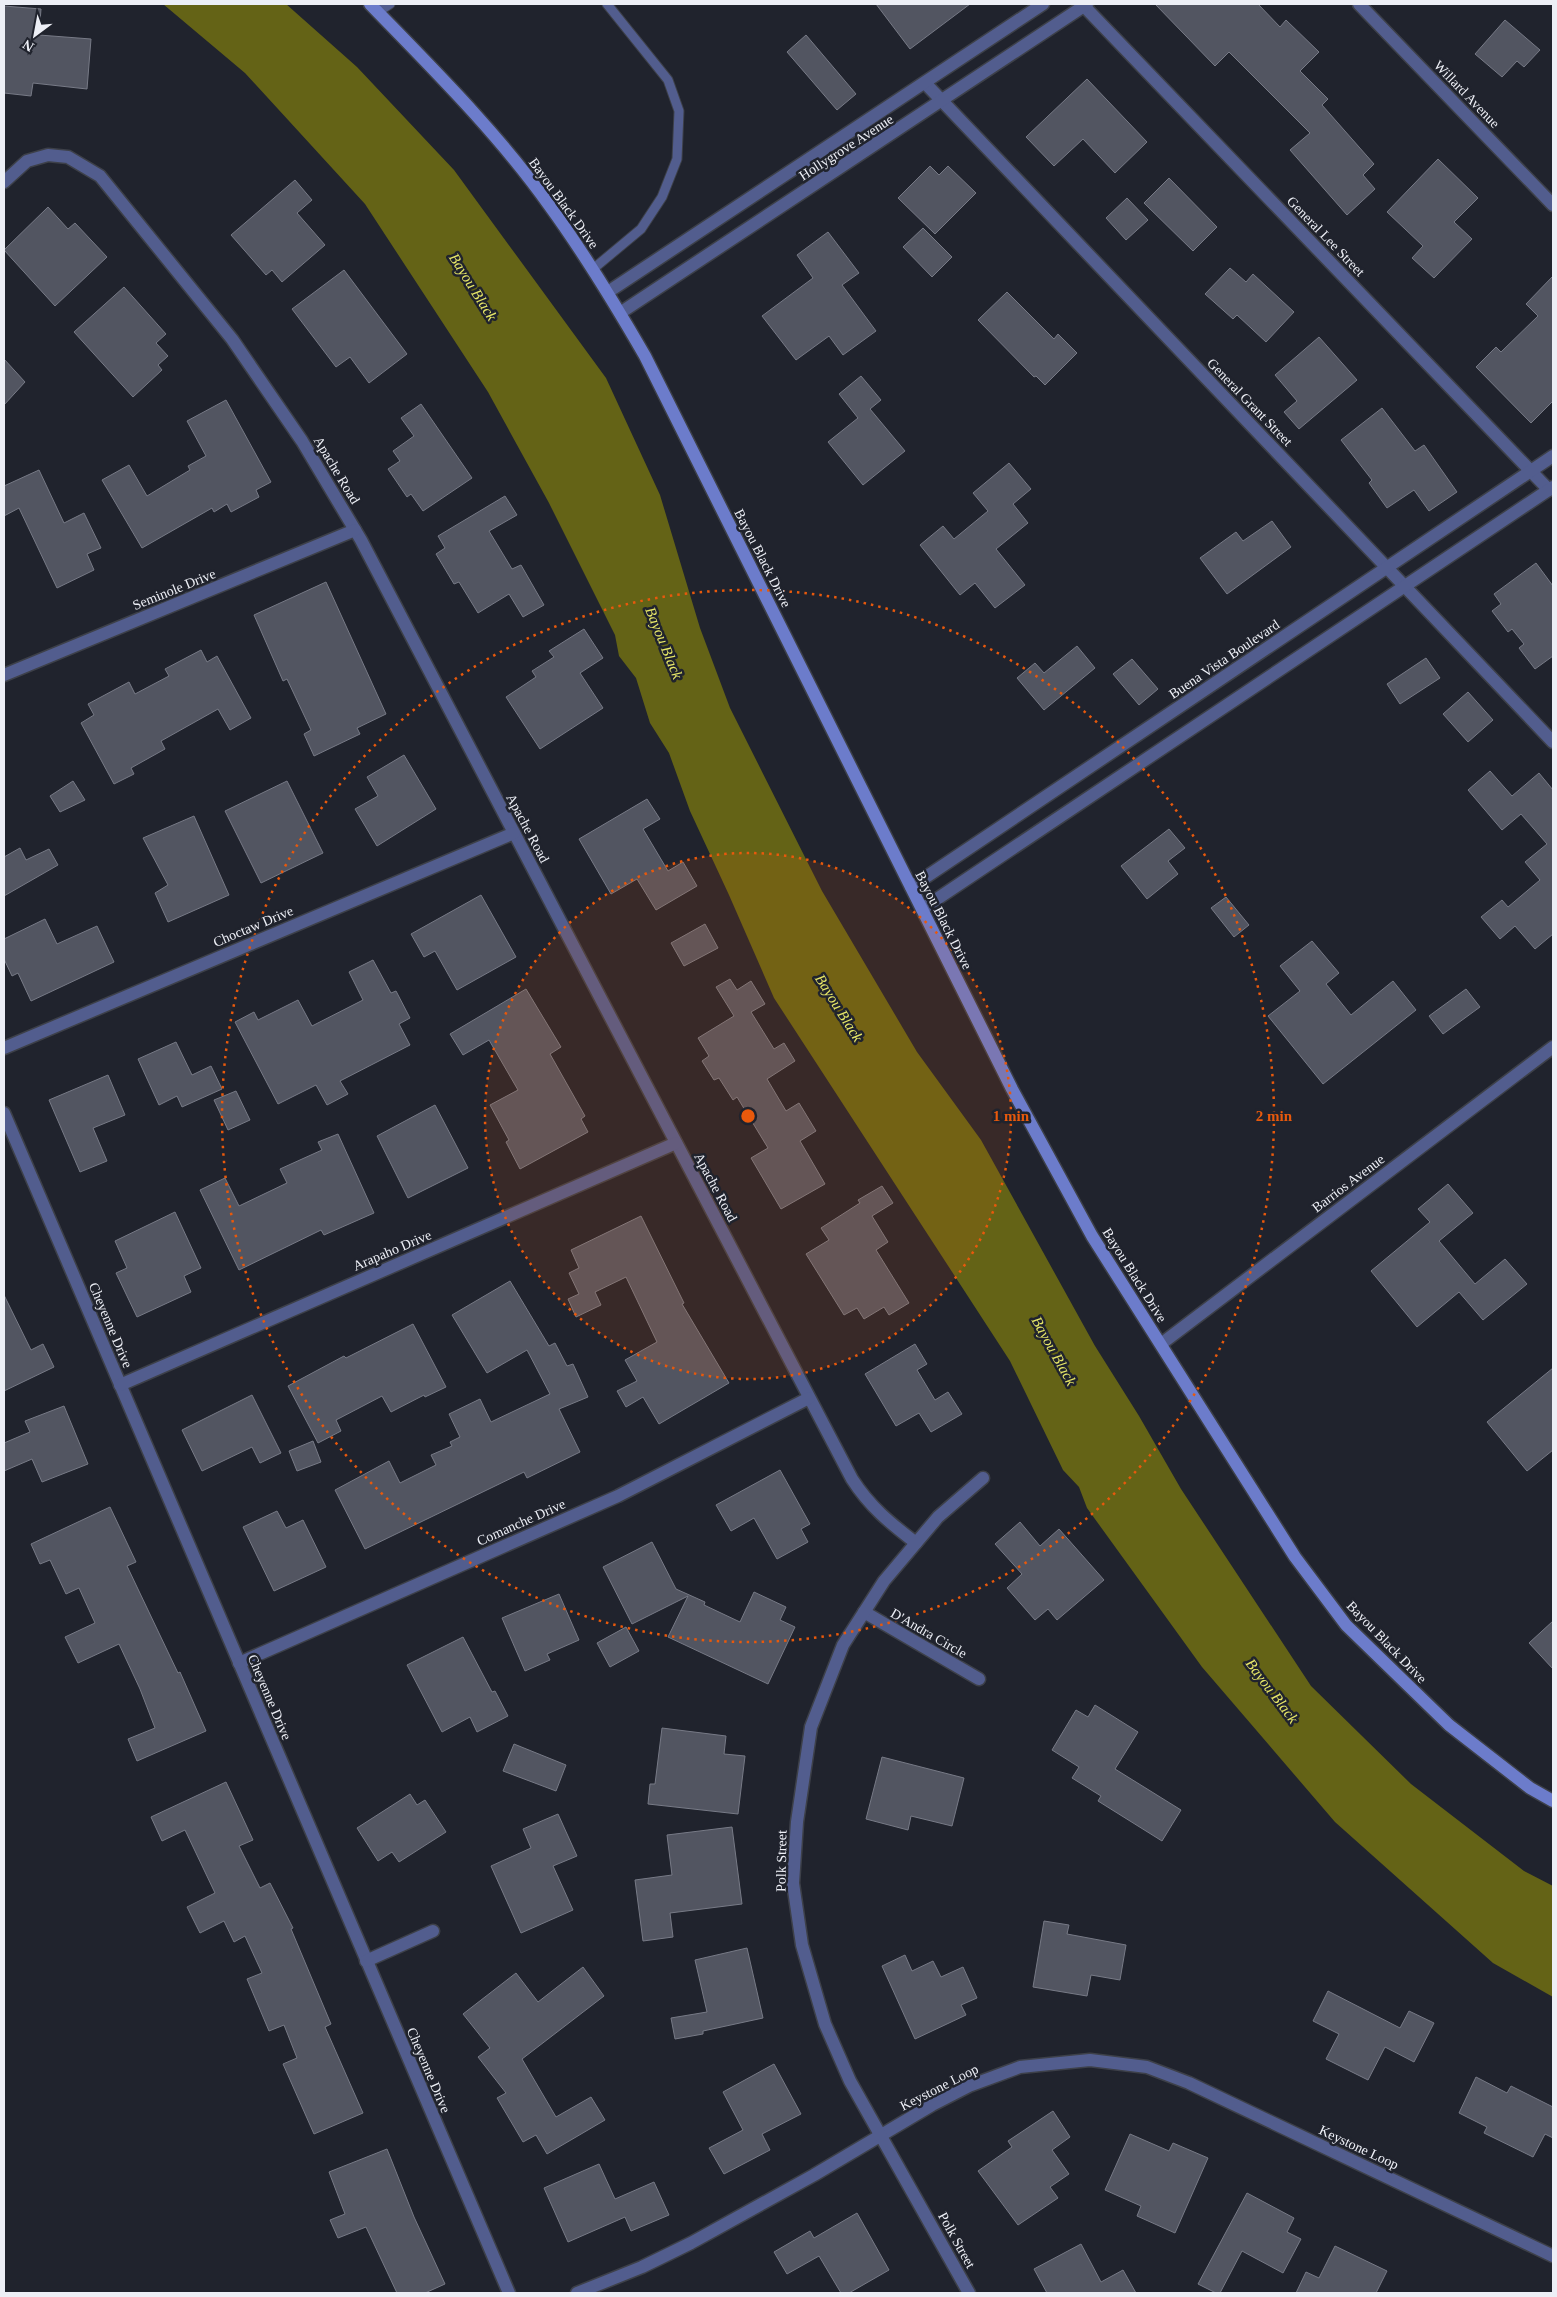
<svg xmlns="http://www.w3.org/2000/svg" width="1557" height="2297" viewBox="0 0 1557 2297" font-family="'Times New Roman',serif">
  <rect width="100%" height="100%" fill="#20232d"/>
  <!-- water -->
  <polygon fill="#646316" points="163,4 286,4 357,67 454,170 606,378 660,495 700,628 730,708 822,891 917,1052 981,1140 1095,1346 1139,1416 1181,1489 1311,1686 1411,1784 1524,1871 1553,1886 1553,1997 1493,1963 1335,1822 1202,1667 1087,1508 1079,1487 1063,1470 1010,1361 774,998 729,895 690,811 669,753 650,723 636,678 619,656 615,635 549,503 488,392 365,204 245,73"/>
  <!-- building -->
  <g fill="#525561" stroke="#777a86">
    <polygon points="876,4 970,4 910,49"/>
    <polygon points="1155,4 1258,4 1280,27 1286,20 1319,52 1300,71 1328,99 1322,105 1374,164 1363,175 1375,189 1347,215 1290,150 1310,133 1229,52 1215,66"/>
    <polygon points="4,6 41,9 39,35 91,39 87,89 33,83 31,96 4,93"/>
    <polygon points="1505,20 1540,50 1524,67 1517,61 1502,77 1475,54"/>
    <polygon points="806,35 856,94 837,110 787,52"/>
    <polygon points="1087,79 1147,142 1115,173 1083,139 1054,166 1026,137"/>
    <polygon points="1438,159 1478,198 1454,222 1472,239 1434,278 1412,258 1423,246 1387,212"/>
    <polygon points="930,166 939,175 948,166 976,193 935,234 898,198"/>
    <polygon points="1169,178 1217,227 1193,251 1144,203"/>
    <polygon points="295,180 312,200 297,213 325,245 282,282 272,270 266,275 231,235"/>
    <polygon points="1127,198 1148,220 1126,240 1106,218"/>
    <polygon points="48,207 68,229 75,223 107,257 55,306 4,250"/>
    <polygon points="923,228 952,257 932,277 903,247"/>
    <polygon points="828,232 859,273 842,285 876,331 843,355 829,336 796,360 762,316 813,278 797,255"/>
    <polygon points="1230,268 1246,282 1253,274 1294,312 1266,342 1237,315 1233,319 1205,294"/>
    <polygon points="344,270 407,354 369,383 350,357 336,367 292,309"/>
    <polygon points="1553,276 1553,401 1531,423 1476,367 1496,347 1501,352 1538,316 1526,304"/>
    <polygon points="124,287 166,334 156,343 168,356 158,365 162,370 133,397 74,332"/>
    <polygon points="1007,292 1054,339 1058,334 1077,353 1045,385 1036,376 1034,377 978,320"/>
    <polygon points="1319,337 1357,380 1299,429 1284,412 1297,401 1275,375"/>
    <polygon points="4,359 25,382 4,405"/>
    <polygon points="861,376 881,400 870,409 905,451 863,485 828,442 858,418 839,394"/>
    <polygon points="226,400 271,482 256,490 259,497 231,512 227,504 214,512 212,508 142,548 102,480 129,465 147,496 190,470 188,466 206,456 187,421"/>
    <polygon points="421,404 472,478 423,511 411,494 407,497 388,469 400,461 393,451 414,436 401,418"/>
    <polygon points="1382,408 1415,451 1424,445 1457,492 1429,511 1414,490 1387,508 1369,483 1372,480 1341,440"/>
    <polygon points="1009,463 1031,489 1013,504 1028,523 996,549 1025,585 995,608 975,583 960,595 920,545 943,526 954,539 988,511 973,493"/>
    <polygon points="39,470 64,523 84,513 101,548 87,554 94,570 57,588 19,508 4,516 4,486"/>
    <polygon points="505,496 517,515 489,531 512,569 521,565 544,605 523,617 509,594 478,613 459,582 454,584 436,554 445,548 438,536"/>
    <polygon points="1272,521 1291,547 1227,594 1200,558 1236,532 1243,541"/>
    <polygon points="1536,563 1553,586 1553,656 1535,669 1519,648 1524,644 1512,629 1508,632 1492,611 1501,604 1494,594"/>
    <polygon points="326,582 386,714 357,728 360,734 314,756 304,734 311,730 287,679 283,681 254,615"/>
    <polygon points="584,629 603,658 580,673 603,708 540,749 506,697 536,677 532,671 554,657 549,651"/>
    <polygon points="1077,646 1095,668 1044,710 1017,678 1035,663 1044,673"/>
    <polygon points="201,650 207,662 217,656 251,718 230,730 218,709 161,741 165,749 131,768 134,774 114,784 81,723 94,715 88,704 129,682 135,694 169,676 165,669"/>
    <polygon points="1426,658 1440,678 1400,704 1387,684"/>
    <polygon points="1132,659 1158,689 1139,705 1113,674"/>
    <polygon points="1468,692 1493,720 1468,742 1443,714"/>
    <polygon points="404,755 436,809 377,846 355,809 378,796 367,777"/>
    <polygon points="1490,771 1512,796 1539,773 1553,790 1553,934 1535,949 1515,926 1500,939 1481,917 1502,900 1508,907 1540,880 1525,862 1547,844 1521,814 1502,830 1468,790"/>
    <polygon points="73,781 85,800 60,812 50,796"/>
    <polygon points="287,781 323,853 261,883 225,811"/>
    <polygon points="647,799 660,819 643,829 668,871 683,862 697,886 656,910 637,879 611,894 579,839"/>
    <polygon points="194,816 229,895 168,922 155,893 168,885 143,838"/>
    <polygon points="1169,829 1185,848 1168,861 1178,874 1147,899 1121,866"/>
    <polygon points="20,848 26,860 49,849 58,865 4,896 4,857"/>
    <polygon points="481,895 516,957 457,990 435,951 424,957 411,934"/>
    <polygon points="1226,897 1249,925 1234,937 1211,908"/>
    <polygon points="45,919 57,944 97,926 114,962 31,1001 18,973 12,976 4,959 4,939"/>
    <polygon points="705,924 718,948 684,966 671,943"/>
    <polygon points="1312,941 1339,973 1326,984 1351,1015 1393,981 1416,1010 1323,1084 1268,1016 1300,991 1280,966"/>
    <polygon points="373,960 391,993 396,991 410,1018 399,1024 410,1045 340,1081 348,1094 327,1105 316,1085 278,1104 235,1022 254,1012 258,1020 298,1000 312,1026 363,1000 349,972"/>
    <polygon points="730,979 737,990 751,981 765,1004 751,1012 774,1049 784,1043 795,1061 767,1079 786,1111 799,1103 816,1131 800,1141 825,1184 781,1209 751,1158 768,1148 737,1097 733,1100 719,1078 714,1080 702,1061 709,1056 698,1038 734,1016 716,987"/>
    <polygon points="526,989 561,1047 550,1054 585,1116 581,1119 588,1132 520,1169 506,1142 509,1140 490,1105 518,1090 489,1040 463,1055 450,1034"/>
    <polygon points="1466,989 1480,1007 1443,1034 1429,1016"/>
    <polygon points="176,1042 192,1075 211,1066 222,1089 182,1107 177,1096 159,1105 138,1059"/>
    <polygon points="108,1075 125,1115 93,1128 107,1161 80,1172 49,1100"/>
    <polygon points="236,1091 250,1120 228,1130 214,1100"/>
    <polygon points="435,1105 468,1168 408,1198 377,1136"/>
    <polygon points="338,1134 374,1213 324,1235 321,1230 239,1270 200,1190 225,1178 239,1206 287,1183 280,1169 322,1150 318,1142"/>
    <polygon points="1448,1184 1473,1213 1439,1241 1475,1284 1505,1259 1527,1284 1483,1320 1459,1292 1417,1327 1371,1271 1430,1222 1418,1209"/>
    <polygon points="882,1186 893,1203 872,1216 888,1242 876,1250 909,1303 889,1315 884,1307 864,1319 857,1308 844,1315 806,1254 829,1240 821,1228 860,1203 858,1200"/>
    <polygon points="175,1212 201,1268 184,1276 191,1292 137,1317 116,1273 127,1268 115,1241"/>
    <polygon points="641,1216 684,1303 682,1304 729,1383 659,1424 643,1397 626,1407 617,1391 637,1381 625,1360 657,1342 626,1277 595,1292 601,1305 576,1317 568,1299 579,1294 569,1273 579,1268 571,1250"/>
    <polygon points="510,1281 549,1346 555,1343 567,1366 573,1364 588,1397 559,1409 580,1452 527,1478 524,1472 365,1549 335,1490 389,1461 400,1483 436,1465 431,1455 452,1446 450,1442 460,1437 449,1414 480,1399 491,1422 550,1394 527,1350 487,1373 452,1315"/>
    <polygon points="4,1295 31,1350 43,1344 54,1367 4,1391"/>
    <polygon points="413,1324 446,1387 425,1397 424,1395 391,1412 382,1396 336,1420 341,1431 318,1443 288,1386 344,1356 346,1358"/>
    <polygon points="915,1344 927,1364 917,1370 935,1400 948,1392 962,1414 931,1432 919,1413 896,1426 865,1374"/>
    <polygon points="1553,1368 1553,1450 1527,1471 1487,1422"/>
    <polygon points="252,1395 281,1453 260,1463 252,1447 202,1471 182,1430"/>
    <polygon points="64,1406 88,1464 42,1482 32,1459 4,1471 4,1443 30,1432 25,1421"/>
    <polygon points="313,1441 321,1462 297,1471 289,1451"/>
    <polygon points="780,1470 810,1524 801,1529 808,1542 777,1559 754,1518 731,1531 716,1505"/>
    <polygon points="110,1507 136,1562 127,1566 178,1673 180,1672 206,1731 137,1761 128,1739 155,1728 140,1689 119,1644 78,1663 65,1637 95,1623 79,1588 66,1594 50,1560 40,1564 31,1544"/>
    <polygon points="277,1511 286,1528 303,1520 326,1567 274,1591 243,1527"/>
    <polygon points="1020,1522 1040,1546 1059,1529 1104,1580 1057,1620 1048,1609 1035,1620 1007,1588 1022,1574 995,1544"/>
    <polygon points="652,1542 676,1589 705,1602 704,1605 740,1622 754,1592 786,1607 780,1620 795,1627 768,1684 668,1637 688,1596 632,1624 603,1567"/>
    <polygon points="559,1594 579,1640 547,1654 550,1660 525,1671 502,1618"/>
    <polygon points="1553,1621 1553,1669 1529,1643"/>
    <polygon points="626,1627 639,1651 610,1667 597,1643"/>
    <polygon points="463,1637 492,1692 495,1691 508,1716 477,1732 470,1717 442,1732 407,1665"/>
    <polygon points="1095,1705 1138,1732 1115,1769 1181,1810 1162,1841 1098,1801 1101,1796 1072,1778 1079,1767 1052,1750 1076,1710 1088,1717"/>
    <polygon points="662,1728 726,1736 724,1754 745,1756 738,1814 648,1804 650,1784 655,1784"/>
    <polygon points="514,1744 566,1765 556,1791 503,1771"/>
    <polygon points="882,1757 964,1778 952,1826 911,1816 908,1830 866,1819"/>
    <polygon points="226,1782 253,1840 239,1846 260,1888 270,1883 293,1928 291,1929 331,2024 325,2027 363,2113 314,2134 283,2064 297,2058 284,2025 269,2031 247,1979 262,1973 245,1936 234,1942 224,1921 200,1933 187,1907 215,1893 185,1830 162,1841 151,1817"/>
    <polygon points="410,1794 417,1805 425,1800 446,1832 399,1862 392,1852 378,1861 357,1828"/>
    <polygon points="558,1814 577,1856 553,1866 573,1910 521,1933 491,1866 531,1848 523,1829"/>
    <polygon points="732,1827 742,1904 670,1913 673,1937 643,1941 635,1880 672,1875 667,1835"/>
    <polygon points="1044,1921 1069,1925 1067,1934 1126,1945 1120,1980 1091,1975 1087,1996 1033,1987"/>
    <polygon points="747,1948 763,2018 703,2031 703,2034 675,2039 671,2018 707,2012 695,1960"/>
    <polygon points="905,1955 912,1971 933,1961 941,1977 963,1967 977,1998 961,2005 966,2015 915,2039 882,1966"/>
    <polygon points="583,1967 604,1996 522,2059 556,2117 591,2097 605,2120 547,2154 536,2135 523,2142 497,2098 506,2093 478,2057 490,2048 463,2014 516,1973 538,2002"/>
    <polygon points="1328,1991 1400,2028 1409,2011 1434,2023 1414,2062 1385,2047 1368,2080 1326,2059 1339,2034 1313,2021"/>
    <polygon points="774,2064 801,2114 762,2134 770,2150 724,2174 709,2148 743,2130 723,2092"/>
    <polygon points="1476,2077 1507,2093 1511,2086 1553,2107 1553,2138 1545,2134 1533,2157 1484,2133 1487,2127 1459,2113"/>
    <polygon points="1053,2111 1070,2137 1052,2150 1069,2174 1050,2187 1058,2198 1018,2225 978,2171 1012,2147 1008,2141"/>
    <polygon points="1130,2134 1169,2151 1173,2143 1208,2158 1175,2233 1137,2216 1141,2206 1105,2190"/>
    <polygon points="387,2149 414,2217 445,2284 425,2293 397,2293 366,2227 338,2238 330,2220 345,2214 329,2172"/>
    <polygon points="599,2164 615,2199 654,2182 669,2215 631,2231 625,2217 568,2242 544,2188"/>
    <polygon points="1247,2193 1294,2218 1287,2232 1301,2239 1283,2273 1242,2251 1220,2293 1216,2293 1198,2284"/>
    <polygon points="857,2213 889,2270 849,2293 841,2293 819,2256 787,2274 774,2252 810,2231 814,2238"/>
    <polygon points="1081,2244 1101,2282 1123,2270 1136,2293 1047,2293 1034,2269"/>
    <polygon points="1335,2246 1387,2271 1376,2293 1296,2293 1306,2272 1319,2278"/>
  </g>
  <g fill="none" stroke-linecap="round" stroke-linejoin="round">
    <!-- service casing -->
    <g stroke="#3d4049" stroke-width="11">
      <g id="service">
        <polyline points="378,12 390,4"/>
        <polyline points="593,269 641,229 662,197 677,159 679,111 668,80 607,4"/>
      </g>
    </g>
    <!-- minor casing -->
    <g stroke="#3d4049" stroke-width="15">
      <g id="minor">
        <polyline points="1082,4 1549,490"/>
        <polyline points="1359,4 1553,205"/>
        <polyline points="925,83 1553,742"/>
        <path d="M4,182l23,-21 21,-6 20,2 32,19 132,163 70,102 59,99 491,939c18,28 38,44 64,64"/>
        <polyline points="608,292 1043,4"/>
        <polyline points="620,313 1087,4"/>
        <polyline points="4,675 355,530"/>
        <polyline points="911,887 1553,456"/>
        <polyline points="922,909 1553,487"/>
        <polyline points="4,1048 514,833"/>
        <polyline points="4,1113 509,2293"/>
        <polyline points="1161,1344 1553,1047"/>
        <polyline points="120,1385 676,1143"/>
        <polyline points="864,1612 979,1679"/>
        <polyline points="239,1663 618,1496 809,1398"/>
        <polyline points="366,1961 433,1931"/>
        <polyline points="577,2293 642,2267 691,2243 814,2175 932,2105 969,2086 1020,2067 1090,2060 1147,2067 1189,2083 1553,2256"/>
        <polyline points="969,2293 850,2081 825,2024 802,1945 793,1883 797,1822 811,1727 843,1645 884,1581 938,1517 983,1478"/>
      </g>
    </g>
    <!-- secondary casing -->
    <g stroke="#3d4049" stroke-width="15">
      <path id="secondary" d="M370,4c62,64 127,128 179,201 35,48 66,99 96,151l367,733 80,147 203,321 51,68 103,100 81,63 23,13"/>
    </g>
    <!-- service -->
    <use href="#service" stroke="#525d8e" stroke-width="9"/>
    <!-- minor -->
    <use href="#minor" stroke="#525d8e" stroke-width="12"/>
    <!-- secondary -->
    <use href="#secondary" stroke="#6c7ccb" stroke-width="12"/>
  </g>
  <!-- distance rings -->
  <circle cx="748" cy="1116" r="263" fill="#e8590c" fill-opacity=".12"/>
  <g fill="none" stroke="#e8590c" stroke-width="2.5" stroke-dasharray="2.5 5">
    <circle cx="748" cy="1116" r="263"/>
    <circle cx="748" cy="1116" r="526"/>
  </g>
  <g text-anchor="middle" stroke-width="5" stroke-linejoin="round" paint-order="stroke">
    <!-- street labels -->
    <g font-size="14" fill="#edeff6" stroke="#20232d">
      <text transform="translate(1467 94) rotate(46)" y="5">Willard Avenue</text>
      <text transform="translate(846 147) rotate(-33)" y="5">Hollygrove Avenue</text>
      <text transform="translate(564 203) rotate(54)" y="5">Bayou Black Drive</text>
      <text transform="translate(1326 236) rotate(46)" y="5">General Lee Street</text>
      <text transform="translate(1250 402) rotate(46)" y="5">General Grant Street</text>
      <text transform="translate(337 470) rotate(59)" y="5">Apache Road</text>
      <text transform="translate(763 558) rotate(63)" y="5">Bayou Black Drive</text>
      <text transform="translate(174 589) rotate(-22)" y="5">Seminole Drive</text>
      <text transform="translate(1224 659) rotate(-34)" y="5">Buena Vista Boulevard</text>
      <text transform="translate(528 828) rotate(62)" y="5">Apache Road</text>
      <text transform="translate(944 920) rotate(63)" y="5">Bayou Black Drive</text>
      <text transform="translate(253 926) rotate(-23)" y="5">Choctaw Drive</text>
      <text transform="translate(1348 1183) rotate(-37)" y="5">Barrios Avenue</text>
      <text transform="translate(716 1187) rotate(62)" y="5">Apache Road</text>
      <text transform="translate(392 1250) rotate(-23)" y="5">Arapaho Drive</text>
      <text transform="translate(1135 1275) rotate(58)" y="5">Bayou Black Drive</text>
      <text transform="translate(111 1325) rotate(67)" y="5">Cheyenne Drive</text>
      <text transform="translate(521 1522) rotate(-24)" y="5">Comanche Drive</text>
      <text transform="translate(929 1633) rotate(30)" y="5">D'Andra Circle</text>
      <text transform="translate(1387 1642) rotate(46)" y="5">Bayou Black Drive</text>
      <text transform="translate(270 1697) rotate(67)" y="5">Cheyenne Drive</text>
      <text transform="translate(781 1861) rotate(-89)" y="5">Polk Street</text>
      <text transform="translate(429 2070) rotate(67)" y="5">Cheyenne Drive</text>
      <text transform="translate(939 2087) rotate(-27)" y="5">Keystone Loop</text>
      <text transform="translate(1359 2147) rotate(25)" y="5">Keystone Loop</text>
      <text transform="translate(957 2240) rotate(61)" y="5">Polk Street</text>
    </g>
    <!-- water labels -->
    <g font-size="15" font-style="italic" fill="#e8e868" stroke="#20232d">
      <text transform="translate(473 287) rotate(58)" y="5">Bayou Black</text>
      <text transform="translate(664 643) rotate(68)" y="5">Bayou Black</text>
      <text transform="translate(839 1008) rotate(58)" y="5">Bayou Black</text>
      <text transform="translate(1054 1351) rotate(61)" y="5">Bayou Black</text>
      <text transform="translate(1272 1691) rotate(53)" y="5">Bayou Black</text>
    </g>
  </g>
  <circle cx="748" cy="1116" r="8" fill="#e8590c" stroke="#20232d" stroke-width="2.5"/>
  <g font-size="15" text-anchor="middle" font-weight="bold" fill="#e8590c" stroke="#20232d" stroke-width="5" stroke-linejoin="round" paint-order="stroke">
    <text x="1011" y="1121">1 min</text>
    <text x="1274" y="1121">2 min</text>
  </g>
  <!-- border -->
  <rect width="1557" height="2297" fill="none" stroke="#edeff6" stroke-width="10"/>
  <!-- north arrow -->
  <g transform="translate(35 35) rotate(212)" stroke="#20232d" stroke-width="4" paint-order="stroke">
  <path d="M0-4L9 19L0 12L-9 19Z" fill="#edeff6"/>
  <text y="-8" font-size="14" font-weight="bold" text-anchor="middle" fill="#edeff6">N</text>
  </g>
</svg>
